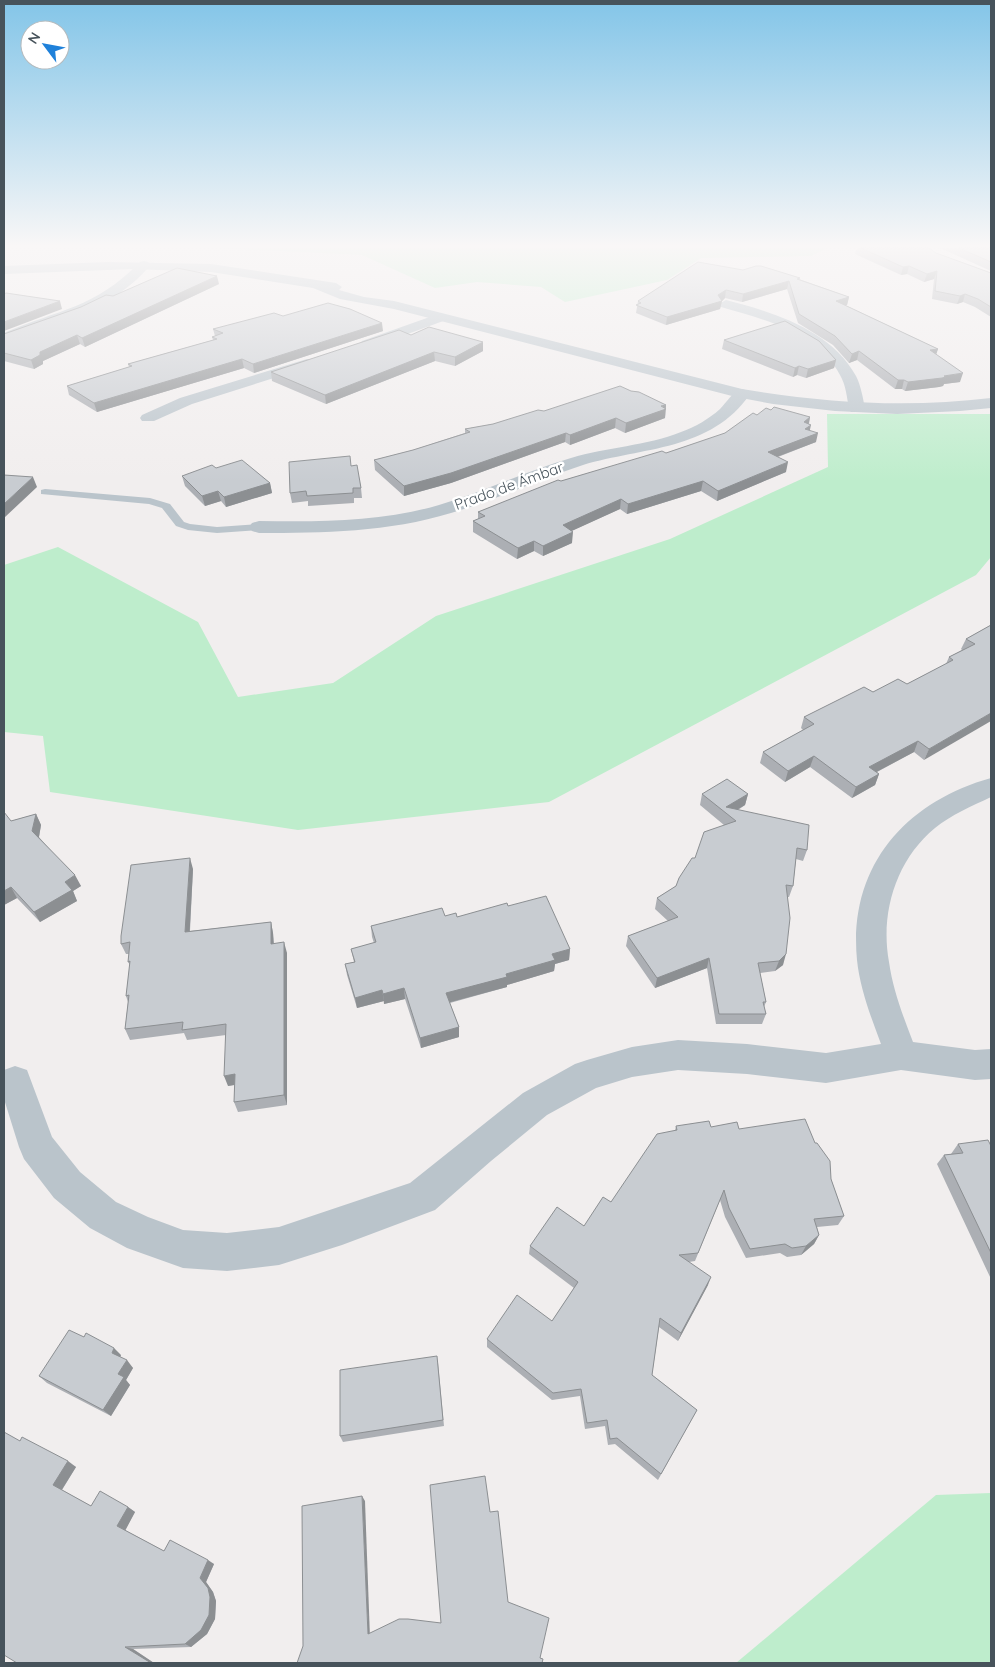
<svg xmlns="http://www.w3.org/2000/svg" width="995" height="1667" viewBox="0 0 995 1667" font-family="Quicksand,sans-serif">
  <rect width="100%" height="100%" fill="#f1eeee"/>
  <!-- green -->
  <g fill="#beedcc">
    <polygon points="216,248 828,248 811,256 701,258 667,280 565,302 541,287 477,282 435,288 362,255"/>
    <polygon points="827,414 991,414 991,557 976,575 549,802 298,830 50,792 43,736 4,732 4,565 58,547 198,622 238,697 333,683 436,616 670,539 828,467"/>
    <polygon points="991,1493 991,1663 736,1663 936,1495"/>
  </g>
  <g fill="none" stroke-linecap="round" stroke-linejoin="round">
    <!-- service -->
    <polygon fill="#bac4cb" fill-rule="evenodd" points="45,489 150,498 170,504 184,522 190,524 217,527 259,524 264,527 259,530 217,533 188,530 176,526 162,508 149,504 41,494 41,490"/>
    <!-- minor -->
    <g fill="#bac4cb" fill-rule="evenodd">
      <path d="M144,261l4,1 2,3 -2,3c-33,36 -67,47 -112,62 -11,4 -21,10 -32,12v-9c55,-24 90,-24 136,-71z"/>
      <path d="M726,300c47,12 105,30 130,76 5,10 7,22 9,33l-2,3h-12l-2,-3c-2,-11 -3,-24 -9,-34 -21,-42 -77,-56 -119,-68l-2,-3z"/>
      <polygon points="441,313 448,317 446,320 372,347 362,347 360,344 362,341"/>
      <polygon points="307,359 312,360 314,363 312,366 192,404 154,421 142,421 140,418 142,415 180,398"/>
      <path d="M742,389l6,2 2,3c-39,57 -107,53 -167,71 -44,14 -87,35 -132,48 -62,19 -128,20 -192,20l-7,-2 -3,-4 3,-4 7,-2c60,1 122,1 180,-16 45,-13 87,-34 132,-47 36,-11 75,-12 110,-26 14,-5 28,-13 39,-23 7,-7 12,-17 22,-20z"/>
      <path d="M991,778v19c-19,9 -40,18 -56,31 -39,32 -55,85 -46,134 4,28 14,54 24,80l62,8 16,-1v30l-16,1 -74,-10 -75,13 -79,-9 -69,-4 -46,7 -36,11 -49,27 -56,46 -56,49 -93,35 -63,20 -52,6 -44,-3 -56,-20 -37,-20 -36,-30 -30,-39 -5,-12 -15,-48v-29l11,-4 12,4 25,67 28,35 36,30 32,15 35,13 44,3 52,-6 131,-44 113,-90 52,-29 12,-4 45,-13 46,-7 69,4 79,9 55,-9c-10,-27 -21,-55 -24,-84 -9,-93 48,-158 134,-182z"/>
    </g>
    <!-- tertiary -->
    <path fill="#bac4cb" fill-rule="evenodd" d="M108,262l103,2 125,19 6,4 -3,3 25,7 30,4 348,88c84,14 165,19 249,9v10l-31,3 -63,3 -62,-3 -62,-7 -37,-7 -342,-88 -54,-10 -27,-11 -102,-16 -78,-3 -129,5v-8z"/>
  </g>
  <!-- wall -->
  <g fill="#acafb4">
    <polygon points="857,248 929,248 936,253 991,273 991,317 975,307 963,302 957,304 932,299 934,279 924,282 907,274 901,275 855,254"/>
    <polygon points="940,248 991,248 991,271"/>
    <polygon points="743,270 800,278 799,279 849,297 847,305 845,305 938,349 936,354 960,382 944,384 943,386 939,387 905,391 902,389 895,389 857,360 849,363 833,345 798,323 787,289 742,302 725,298 722,301 720,309 666,325 636,313 638,301"/>
    <polygon points="219,284 85,347 80,344 43,361 43,364 34,369 4,361 4,334 113,296"/>
    <polygon points="283,316 383,331 254,373 244,368 97,412 69,395 67,386 129,367 128,364 213,340 212,337 215,336 213,329"/>
    <polygon points="411,335 483,351 455,366 435,361 326,404 272,381 271,372"/>
    <polygon points="724,340 836,360 834,368 806,378 797,375 793,377 722,349"/>
    <polygon points="631,391 666,405 665,418 625,433 615,428 570,445 565,442 451,483 404,496 375,470 374,460 413,450 465,433 465,429 493,424 544,411"/>
    <polygon points="757,415 810,417 809,424 810,430 816,442 778,457 786,472 717,501 701,491 627,514 620,509 571,531 572,543 543,556 534,551 517,559 473,532 473,521 478,519 478,512 561,481 666,453 715,437 725,433"/>
    <polygon points="351,466 361,488 362,498 354,498 354,503 308,506 308,501 292,503 290,493"/>
    <polygon points="216,468 270,483 272,493 226,507 221,501 205,506 185,486 182,476"/>
    <polygon points="991,625 924,760 914,752 877,772 879,774 875,785 852,798 810,767 785,782 760,763 763,752 803,730 801,728 804,717 873,692 907,684 946,664 949,657 962,650 961,649 966,639"/>
    <polygon points="702,794 748,794 745,805 738,810 807,850 803,861 796,859 793,886 789,897 788,897 783,965 775,971 760,973 766,1002 764,1007 766,1014 762,1024 716,1024 707,968 655,988 626,946 628,936 668,921 655,909 657,898 676,886 695,858 724,825 700,805"/>
    <polygon points="36,814 41,825 39,837 81,886 73,891 77,901 40,922 17,898 4,905 11,821"/>
    <polygon points="193,869 190,931 271,922 273,933 274,943 287,953 287,1105 238,1112 234,1102 235,1085 228,1086 226,1035 187,1040 184,1033 130,1040 125,1029 128,1002 126,996 130,965 128,962 129,954 126,954 121,944"/>
    <polygon points="508,906 570,949 569,960 555,964 554,971 507,985 507,987 450,1003 459,1027 459,1037 421,1048 405,999 384,1004 384,1001 357,1008 347,975 345,964 354,962 351,949 374,943 372,937 371,926 445,916 457,917"/>
    <polygon points="676,1126 711,1127 739,1129 815,1143 831,1179 844,1216 838,1225 817,1227 819,1235 814,1244 801,1255 787,1257 780,1253 746,1258 725,1217 720,1200 695,1261 689,1262 708,1285 678,1341 659,1327 652,1375 697,1410 658,1480 615,1444 608,1445 605,1426 585,1429 580,1396 552,1400 487,1347 487,1339 552,1321 574,1288 529,1254 530,1246 584,1226 611,1202 675,1131"/>
    <polygon points="958,1144 991,1146 991,1279 937,1164 944,1155 951,1154"/>
    <polygon points="121,1355 120,1357 133,1368 126,1380 130,1385 111,1416 47,1383 39,1376"/>
    <polygon points="438,1363 444,1426 343,1442 340,1436"/>
    <polygon points="20,1441 76,1467 62,1490 91,1506 128,1507 135,1512 125,1530 164,1551 214,1564 206,1582 213,1592 216,1601 215,1619 207,1634 191,1647 133,1649 154,1663 17,1663"/>
  </g>
  <!-- shaded-wall -->
  <g fill="#8c8f92">
    <polygon points="909,266 907,274 901,275 903,267"/>
    <polygon points="937,271 934,279 924,282 927,274"/>
    <polygon points="217,276 219,284 85,347 82,338"/>
    <polygon points="789,281 787,289 742,302 743,294"/>
    <polygon points="726,290 725,298 722,301 720,309 666,325 667,317 718,295"/>
    <polygon points="965,294 963,302 957,304 960,296"/>
    <polygon points="849,297 847,305 834,309 836,301"/>
    <polygon points="60,301 62,309 4,331 4,322"/>
    <polygon points="382,323 383,331 254,373 253,364"/>
    <polygon points="77,335 80,344 43,361 43,364 34,369 31,360 40,352"/>
    <polygon points="483,342 483,351 455,366 455,357"/>
    <polygon points="938,349 935,358 930,350"/>
    <polygon points="859,351 857,360 849,363 852,354"/>
    <polygon points="434,352 435,361 326,404 325,395"/>
    <polygon points="242,359 244,368 97,412 94,403"/>
    <polygon points="836,360 834,368 806,378 808,369"/>
    <polygon points="799,366 797,375 793,377 795,368"/>
    <polygon points="963,373 960,382 944,384 943,386 939,387 905,391 908,382"/>
    <polygon points="898,380 904,380 902,389 895,389"/>
    <polygon points="666,405 665,418 625,433 626,423"/>
    <polygon points="810,417 808,427 804,422"/>
    <polygon points="616,418 615,428 570,445 570,435"/>
    <polygon points="811,425 809,434 818,433 816,442 766,461 768,452 805,429"/>
    <polygon points="566,433 565,442 451,483 404,496 404,486"/>
    <polygon points="788,462 786,472 717,501 718,491"/>
    <polygon points="33,477 37,487 4,518 4,504"/>
    <polygon points="703,481 701,491 627,514 628,504"/>
    <polygon points="270,483 272,493 226,507 224,497"/>
    <polygon points="218,491 221,501 205,506 202,496"/>
    <polygon points="621,499 620,509 563,535 563,525"/>
    <polygon points="573,532 572,543 543,556 543,546"/>
    <polygon points="534,541 534,551 517,559 518,548"/>
    <polygon points="991,713 991,721 924,760 929,749"/>
    <polygon points="918,741 914,752 865,778 869,767"/>
    <polygon points="814,756 810,767 785,782 788,771"/>
    <polygon points="879,774 875,785 852,798 856,787"/>
    <polygon points="748,794 745,805 728,815 726,807"/>
    <polygon points="36,814 41,825 38,842 32,831"/>
    <polygon points="190,858 193,869 189,943 185,932"/>
    <polygon points="75,875 81,886 73,891 77,901 40,922 34,912 65,882"/>
    <polygon points="11,887 17,898 4,905 4,891"/>
    <polygon points="271,922 273,933 274,954 271,944"/>
    <polygon points="284,942 287,953 287,1105 284,1095"/>
    <polygon points="570,949 569,960 555,964 554,971 507,985 507,987 447,1003 446,993 506,974 552,954"/>
    <polygon points="786,954 783,965 775,971 779,961"/>
    <polygon points="709,958 707,968 655,988 657,978"/>
    <polygon points="404,988 405,999 384,1004 383,994"/>
    <polygon points="382,990 384,1001 357,1008 355,998"/>
    <polygon points="459,1027 459,1037 421,1048 420,1038"/>
    <polygon points="235,1074 239,1084 228,1086 224,1076"/>
    <polygon points="819,1235 814,1244 801,1255 806,1246"/>
    <polygon points="711,1277 708,1285 678,1341 681,1333"/>
    <polygon points="114,1348 121,1355 119,1360 112,1353"/>
    <polygon points="127,1360 133,1368 126,1380 130,1385 111,1416 103,1410 118,1374"/>
    <polygon points="68,1461 76,1467 61,1491 53,1485"/>
    <polygon points="362,1496 365,1501 370,1638 368,1634"/>
    <polygon points="128,1507 135,1512 125,1531 117,1526"/>
    <polygon points="208,1560 214,1564 206,1582 213,1592 216,1601 215,1619 207,1634 191,1647 185,1644 200,1578"/>
    <polygon points="125,1647 133,1649 154,1663 151,1663"/>
  </g>
  <!-- building -->
  <g fill="#c8ccd1" stroke="#8c8f92">
    <polygon points="861,248 929,248 936,253 991,273 991,307 978,299 965,294 960,296 935,291 937,271 927,274 909,266 903,267"/>
    <polygon points="959,248 991,248 991,262"/>
    <polygon points="698,262 743,270 756,266 761,266 800,278 797,279 849,297 836,301 938,349 930,350 963,373 944,376 946,377 942,378 908,382 904,380 898,380 859,351 852,354 835,336 799,314 789,281 743,294 726,290 718,295 722,301 667,317 636,305 641,303 638,301"/>
    <polygon points="177,268 217,276 82,338 77,335 40,352 40,355 31,360 4,353 4,334 81,307 106,295 113,296"/>
    <polygon points="6,293 60,301 4,322 4,294"/>
    <polygon points="328,303 350,309 382,323 253,364 242,359 94,403 67,386 132,366 128,364 217,339 212,337 223,333 213,329 274,313 283,316"/>
    <polygon points="785,321 819,341 836,360 808,369 799,366 795,368 724,340"/>
    <polygon points="429,327 483,342 455,357 434,352 325,395 271,372 399,330 411,335"/>
    <polygon points="620,386 631,391 639,392 666,405 661,406 666,409 626,423 616,418 570,435 566,433 451,473 404,486 374,460 413,450 470,432 465,429 493,424 538,410 544,411"/>
    <polygon points="774,407 810,417 804,422 811,425 805,429 818,433 768,452 788,462 718,491 703,481 628,504 621,499 563,525 573,532 543,546 534,541 518,548 473,521 485,516 478,512 558,480 561,481 662,451 666,453 725,433 753,413 757,415 766,408 771,410"/>
    <polygon points="350,456 351,466 357,465 361,488 353,488 353,493 307,496 306,491 290,493 289,462"/>
    <polygon points="242,460 270,483 224,497 218,491 202,496 182,476 212,465 216,468"/>
    <polygon points="4,475 33,477 4,504"/>
    <polygon points="991,625 991,713 929,749 918,741 869,767 879,774 856,787 814,756 788,771 763,752 814,724 804,717 864,687 873,692 898,679 907,684 953,660 949,657 975,644 966,639"/>
    <polygon points="727,779 748,794 726,807 809,825 807,850 797,848 793,886 786,885 790,918 786,954 779,961 758,963 766,1002 763,1002 766,1014 719,1014 709,958 657,978 628,936 678,917 657,898 676,886 679,878 692,858 695,858 704,832 736,821 702,794"/>
    <polygon points="4,812 11,821 36,814 32,831 75,875 65,882 72,890 34,912 11,887 4,891"/>
    <polygon points="190,858 185,932 271,922 271,944 284,942 284,1095 234,1102 235,1074 224,1076 226,1024 182,1030 183,1022 125,1029 129,995 126,996 130,961 128,962 130,942 121,944 121,936 131,865"/>
    <polygon points="546,896 570,949 552,954 555,960 506,974 507,977 446,993 459,1027 420,1038 404,988 383,994 382,990 355,998 345,964 355,962 351,949 376,942 371,926 442,908 445,916 456,913 457,917 507,903 508,906"/>
    <polygon points="805,1119 815,1143 817,1143 830,1161 831,1179 844,1216 814,1219 819,1235 806,1246 792,1248 785,1244 750,1249 729,1208 724,1190 698,1253 679,1255 711,1277 681,1333 660,1318 652,1375 697,1410 661,1474 617,1438 610,1439 607,1420 587,1423 581,1389 553,1393 487,1339 517,1295 552,1321 578,1282 530,1246 557,1207 584,1226 603,1197 611,1202 657,1134 677,1130 676,1126 709,1121 711,1127 737,1122 739,1129"/>
    <polygon points="988,1140 991,1146 991,1253 944,1155 963,1153 958,1144"/>
    <polygon points="69,1330 84,1337 86,1333 114,1348 112,1353 127,1360 118,1374 124,1377 103,1410 39,1376"/>
    <polygon points="437,1356 443,1420 340,1436 340,1370"/>
    <polygon points="4,1432 20,1441 22,1437 68,1461 53,1485 91,1506 100,1491 128,1507 117,1526 164,1551 170,1540 208,1560 200,1578 208,1588 210,1597 209,1615 201,1630 185,1644 125,1647 151,1663 17,1663 4,1655"/>
    <polygon points="485,1476 490,1512 498,1511 508,1602 549,1618 540,1658 543,1659 542,1663 297,1663 303,1646 302,1506 362,1496 368,1634 399,1619 408,1619 441,1623 430,1485"/>
  </g>
  <!-- sky -->
  <linearGradient id="sky" x2="0" y2="1"><stop stop-color="#83c5e8"/><stop offset="0.51" stop-color="#f9f7f7"/><stop offset="1" stop-color="#f9f7f7" stop-opacity="0"/></linearGradient>
  <rect width="995" height="482" fill="url(#sky)"/>
  <g text-anchor="middle" stroke-width="5" stroke-linejoin="round" paint-order="stroke">
    <!-- far-street labels -->
    <g font-size="15" fill="#47535b" stroke="#fff">
      <text transform="translate(509 486) rotate(-20)" y="5">Prado de Ámbar</text>
    </g>
  </g>
  <!-- border -->
  <rect width="995" height="1667" fill="none" stroke="#47535b" stroke-width="10"/>
  <!-- north arrow -->
  <g transform="translate(45 45) rotate(302)"><circle r="24" fill="#ffffff" stroke="#b5babd"/>
  <path d="M0-4L9 19L0 12L-9 19Z" fill="#1f81da"/>
  <text y="-8" font-size="14" font-weight="bold" text-anchor="middle" fill="#47535b">N</text>
  </g>
</svg>
